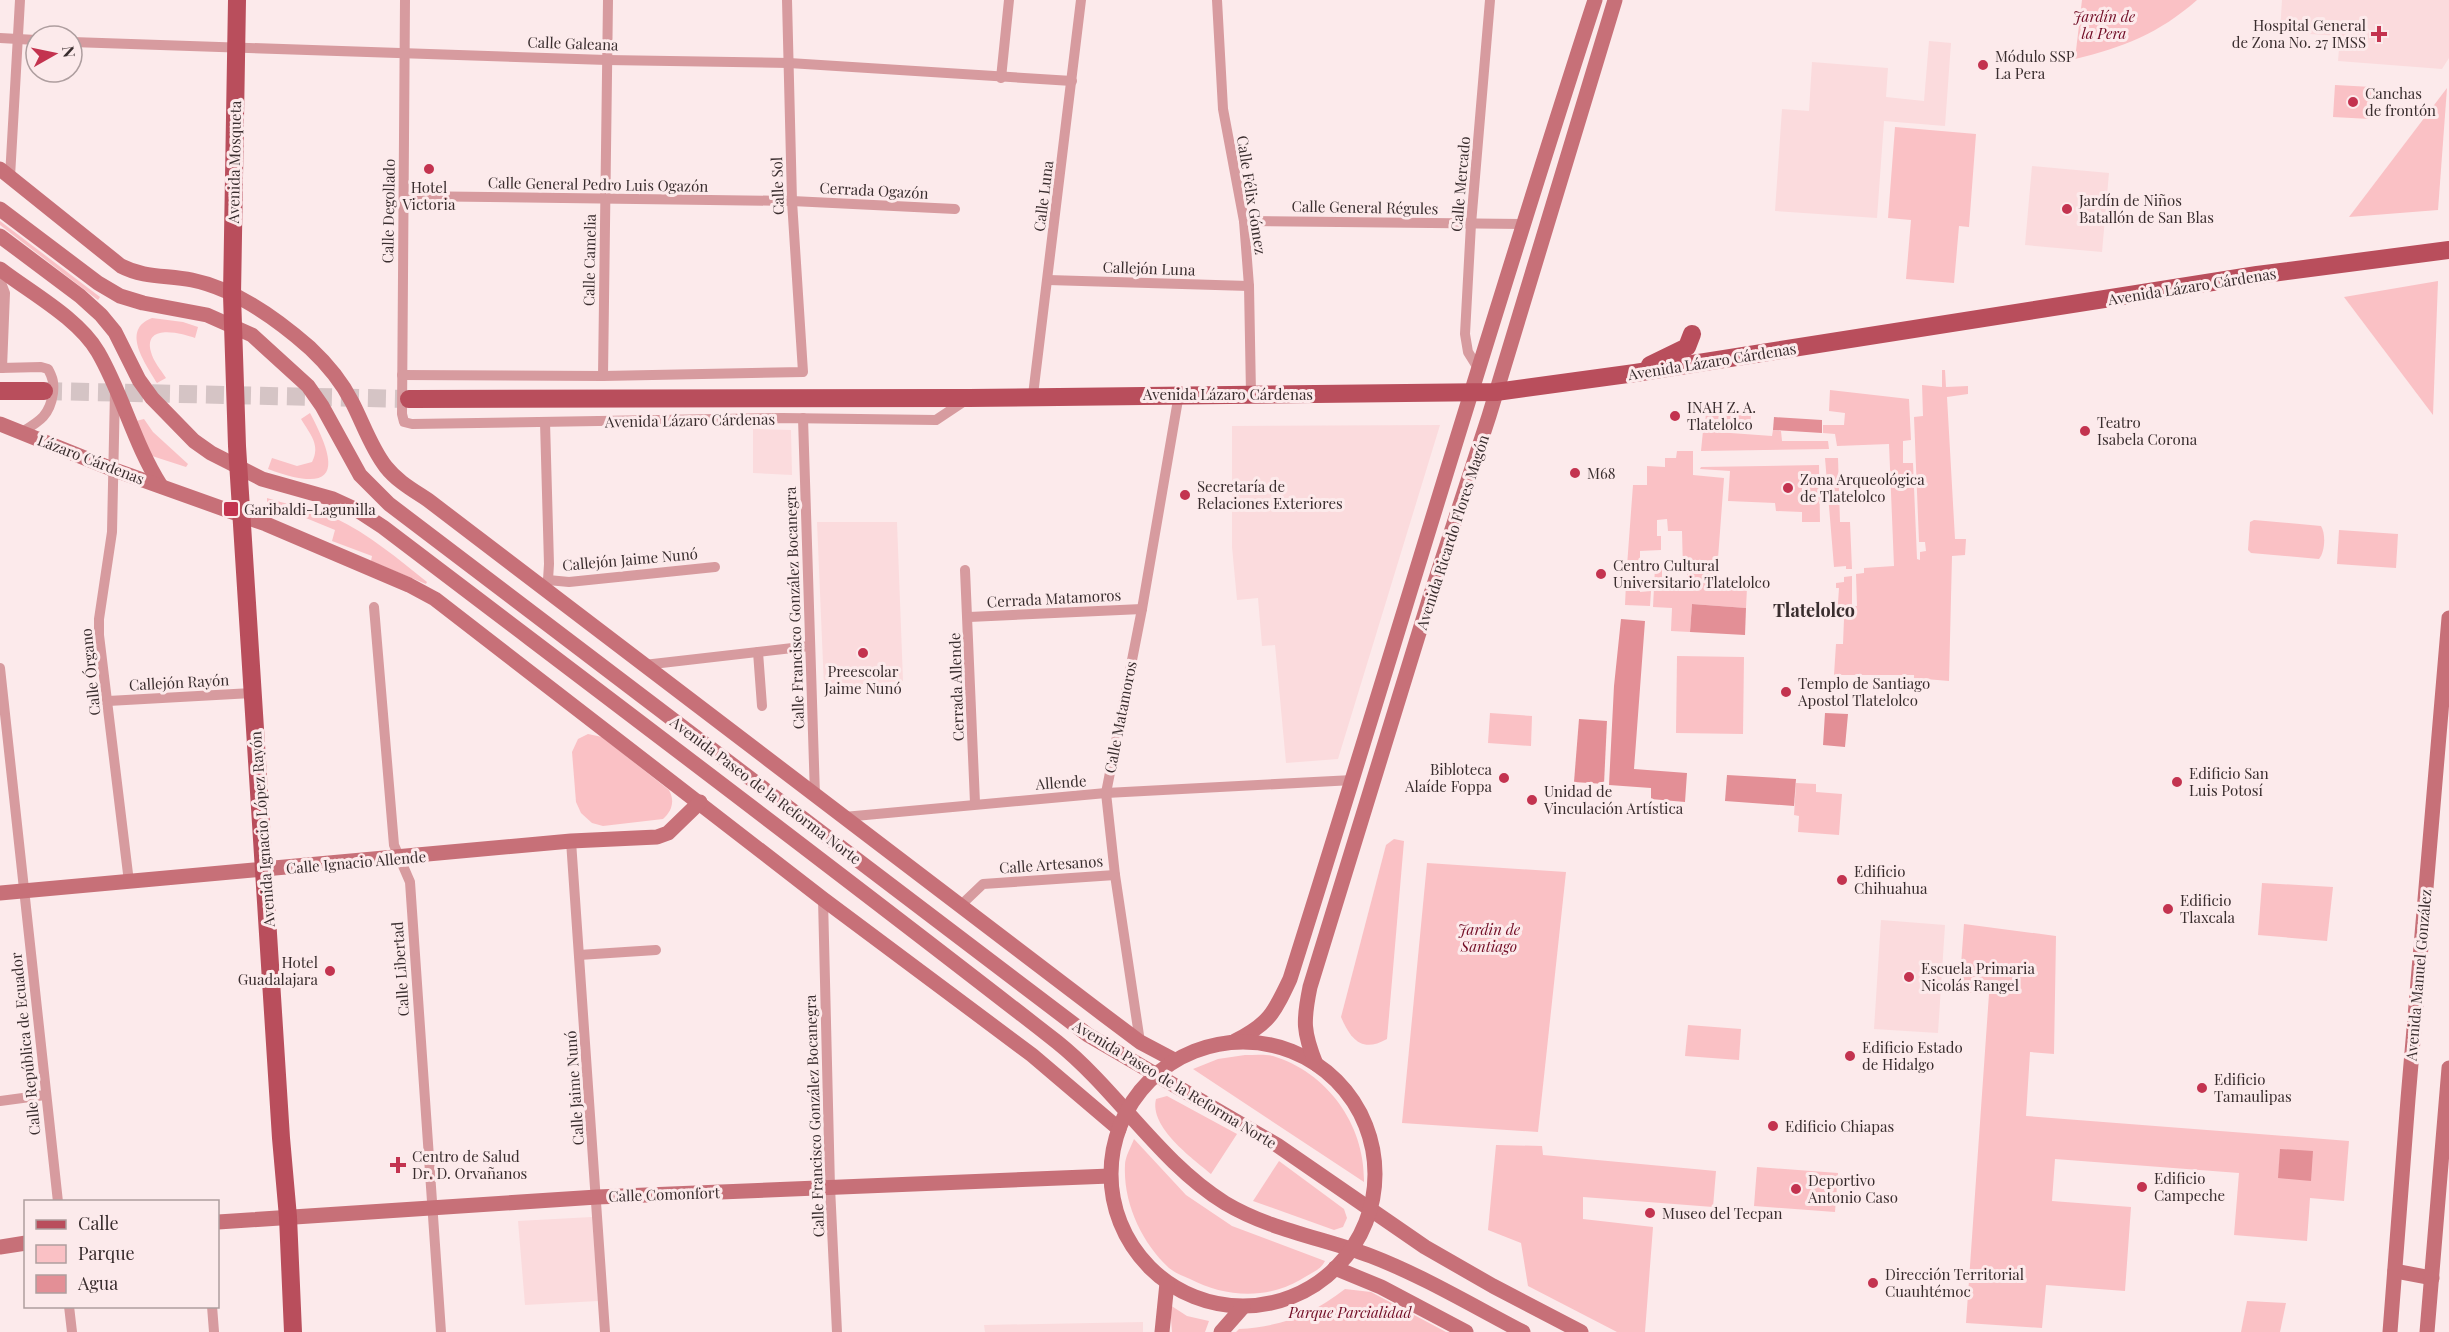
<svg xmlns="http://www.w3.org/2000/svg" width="2449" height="1332" font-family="'Playfair Display',serif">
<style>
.built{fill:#fbdbdd}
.green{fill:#fac1c5}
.water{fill:#e38f96}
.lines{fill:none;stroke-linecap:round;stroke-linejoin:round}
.primary-tunnel{stroke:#d5c4c5;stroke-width:18;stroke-dasharray:18 9;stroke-linecap:butt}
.street{stroke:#d79b9f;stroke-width:10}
.secondary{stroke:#c77078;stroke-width:15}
.primary{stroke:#b94e5c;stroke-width:18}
.poi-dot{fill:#c3334f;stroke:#fceaeb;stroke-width:2}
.labels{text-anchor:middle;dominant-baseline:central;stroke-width:6;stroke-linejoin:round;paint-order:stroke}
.park-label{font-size:15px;font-style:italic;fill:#710c25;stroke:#fceaeb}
.poi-label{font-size:15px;fill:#392d2e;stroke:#fceaeb;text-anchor:start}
.street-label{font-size:15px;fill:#392d2e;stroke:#fceaeb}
.quarter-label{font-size:18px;font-weight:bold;fill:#392d2e;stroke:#fceaeb}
</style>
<rect width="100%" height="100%" fill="#fceaeb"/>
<g class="built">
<path d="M2282 0H2449V58L2442 69 2338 61 2340 36 2280 32Z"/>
<path d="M1929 41 1951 43 1945 126 1884 121 1877 218 1775 211 1782 109 1809 111 1812 62 1888 68 1886 97 1924 101Z"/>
<path d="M2032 166 2109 173 2102 252 2025 245Z"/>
<path d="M1440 425 1338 759 1286 763 1275 645 1262 646 1258 598 1237 600 1232 547V426Z"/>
<path d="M753 429 791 430 792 475 753 473Z"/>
<path d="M817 522H897L903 681 824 687Z"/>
<path d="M1881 920 1945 925 1938 1033 1874 1029Z"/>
<path d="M592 1217 598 1301 525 1305 518 1221Z"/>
<path d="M1143 1322V1332H985L984 1325Z"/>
</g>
<g class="green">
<path d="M2082 0H2197C2158 34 2124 47 2075 59Z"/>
<path d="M2335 85 2372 87 2370 119 2333 117Z"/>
<path d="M2447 88 2438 210 2349 217Z"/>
<path d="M1895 127 1976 134 1969 227 1959 226 1954 283 1906 279 1911 220 1888 218Z"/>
<path d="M0 221 100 297 98 300 0 225Z"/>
<path d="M2438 281 2433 415 2344 297Z"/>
<path d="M152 318 183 322 198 327 195 338C182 333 143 323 151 352 153 361 161 370 166 378L157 383C146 364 120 330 152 318Z"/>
<path d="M1942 370H1945L1946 387 1968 386V394L1947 397 1955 539H1966L1965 555 1952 556 1949 681 1914 678V675H1834L1836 644H1843L1844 619 1837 618 1839 588H1836V583L1844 582V577L1852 576V606H1857L1856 574 1864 573V568L1894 566 1889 444 1837 446 1835 434 1823 433V425H1844L1845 413 1829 411 1830 390 1909 399 1911 440 1903 441V463H1913L1917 559 1920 560V552L1926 551 1925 542H1919L1914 417 1923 416 1922 385 1942 387Z"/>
<path d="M1706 412 1751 415 1750 428 1705 425Z"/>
<path d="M310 413C340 469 338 495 268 469L272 458 297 466 312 462C321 445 310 434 301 419Z"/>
<path d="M144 419 153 432 188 464 186 467 149 455 136 421Z"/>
<path d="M1773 430 1781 431 1782 441H1828L1829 449 1701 451 1703 431 1772 436Z"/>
<path d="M1677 451H1693V475L1724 478 1716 585 1747 588 1746 608 1692 604 1690 632 1671 631 1672 608 1653 607 1655 567H1662V581H1657V586L1688 584 1687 570H1683L1682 531H1668L1667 519 1657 520V536H1661V550L1640 551V562H1632V566H1627L1633 485H1647V466L1665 467V458H1676Z"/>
<path d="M1825 458H1838L1840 522H1850L1852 569H1846V566L1834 567Z"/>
<path d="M1819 465 1820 522H1802V512L1776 511 1775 503 1728 501 1730 471 1700 469 1701 467Z"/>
<path d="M267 498C289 505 314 509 335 518 369 534 398 559 427 582L426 584 371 561 372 556 332 541 335 530 267 502Z"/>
<path d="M2254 520 2321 526C2326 534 2325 552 2319 559L2251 553 2248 550 2250 522Z"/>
<path d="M2339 530 2398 534 2396 568 2337 564Z"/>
<path d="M1626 583H1640V592L1651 591 1650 606 1625 605Z"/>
<path d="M1677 656 1744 657 1743 734 1676 733Z"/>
<path d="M1490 713 1532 716 1531 746 1488 743Z"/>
<path d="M588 734 602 737 669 790C675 801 672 811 663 819L603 826 592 823 581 813 576 802 572 752 578 739Z"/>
<path d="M1796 783 1816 784V792L1842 794 1839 835 1798 832 1799 816 1794 815Z"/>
<path d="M1394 839 1404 841 1387 1039C1362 1053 1351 1040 1341 1017L1386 845Z"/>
<path d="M1427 863 1566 872 1538 1132 1402 1123Z"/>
<path d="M2262 883 2333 887 2327 941 2258 935Z"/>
<path d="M1964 924 2056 936 2054 1054 2030 1052 2026 1116 2349 1141 2344 1201 2310 1198 2307 1241 2234 1235 2239 1173 2055 1159 2052 1201 2131 1207 2125 1291 2046 1285 2042 1328 1966 1323 1989 994 1959 992Z"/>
<path d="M1688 1025 1741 1029 1739 1060 1685 1056Z"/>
<path d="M1245 1055C1254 1055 1265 1054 1273 1056 1328 1073 1365 1125 1364 1182L1193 1069 1218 1059Z"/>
<path d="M1167 1096 1237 1134 1211 1174C1192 1158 1149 1127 1156 1099Z"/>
<path d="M1134 1139 1186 1195 1232 1226 1325 1261C1321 1270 1309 1274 1300 1280 1266 1300 1224 1297 1190 1279 1183 1276 1175 1273 1169 1268 1142 1243 1123 1203 1125 1165 1125 1157 1131 1147 1134 1139Z"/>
<path d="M1496 1145 1542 1146 1543 1155 1716 1171 1713 1207 1583 1197V1219L1653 1227 1645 1332H1617L1528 1286 1521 1243 1488 1230Z"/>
<path d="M1279 1161 1344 1209 1347 1218 1343 1227 1334 1230 1253 1201Z"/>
<path d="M1757 1167 1838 1173 1835 1212 1754 1206Z"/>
<path d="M1345 1289 1371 1292 1446 1332H1236L1239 1329C1282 1326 1310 1316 1345 1289Z"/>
<path d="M2247 1301 2286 1303 2280 1332H2241Z"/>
<path d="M1170 1305 1187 1316 1209 1321 1205 1332H1172Z"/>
</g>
<g class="water">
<path d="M1774 417 1822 420V433L1773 430Z"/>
<path d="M1692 604 1746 608 1745 635 1690 632Z"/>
<path d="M1621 619 1645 621 1634 769 1687 773 1685 802 1651 799V788L1609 785 1614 686Z"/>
<path d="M1825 713 1848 714 1845 747 1823 745Z"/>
<path d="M1579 719 1607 721 1604 784 1574 782Z"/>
<path d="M1727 775 1796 779 1794 806 1725 801Z"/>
<path d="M2280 1149 2313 1151 2311 1181 2278 1178Z"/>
</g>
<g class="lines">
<path class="primary-tunnel" d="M44 391 409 399"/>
<g class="street">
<path d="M405 0 402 414 404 422 412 424 782 418 936 420 966 400"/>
<path d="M1217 0 1223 109 1244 221 1249 286 1251 394"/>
<path d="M0 38 36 40"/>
<path d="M72 42 607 60 789 63 1072 81"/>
<path d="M1001 78 1009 0"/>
<path d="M10 177 20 0"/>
<path d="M404 196 792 201 955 209"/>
<path d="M1244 221 1522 224"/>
<path d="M0 280 5 293 2 368"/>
<path d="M1048 280 1249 286"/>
<path d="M0 368 41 367 48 369C53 378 54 383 53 393 50 415 40 421 22 432"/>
<path d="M1478 368 1468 352 1465 334 1471 224 1490 0"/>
<path d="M402 375 603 376 803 372 792 201 787 0"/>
<path d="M603 376 608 0"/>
<path d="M115 391 112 532 99 619V635L129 882"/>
<path d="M1033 395 1081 0"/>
<path d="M803 418 815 796"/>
<path d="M965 570 975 803"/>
<path d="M548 580 569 582 715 567"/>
<path d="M543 584 548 580 549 564 545 422"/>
<path d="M374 607 394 845 410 882 441 1332"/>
<path d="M969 617 1142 609"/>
<path d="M758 652 762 706"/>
<path d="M644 665 810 646"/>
<path d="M0 668 58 1202"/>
<path d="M108 701 252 693"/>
<path d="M844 817 1106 793 1353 780"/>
<path d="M571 841 605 1332"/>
<path d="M823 899 830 1187 837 1332"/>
<path d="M961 905 983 884 1115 875"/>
<path d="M579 955 656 950"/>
<path d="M1140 1042 1115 875 1106 793 1142 609 1179 394"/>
<path d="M0 1101 45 1095"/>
<path d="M69 1306 72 1332"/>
<path d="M212 1306 214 1332"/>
</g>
<g class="secondary">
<path d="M0 169 121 266C144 278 167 275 192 280 236 289 277 319 310 348 326 363 342 382 352 402 363 423 371 448 386 467 397 481 413 490 428 500L1104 1015 1140 1042 1174 1060"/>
<path d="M0 209 98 283 120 296 143 303 207 315 252 335 308 386 322 406 360 475 389 504 1088 1035 1277 1145 1425 1247 1493 1286 1581 1332"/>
<path d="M0 236 80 296 101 315 115 332 139 380 152 398 194 441 211 453 262 479 333 499 357 510 383 527C608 698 834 868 1057 1042 1117 1090 1159 1162 1225 1203 1270 1230 1323 1238 1371 1256 1423 1276 1473 1306 1523 1332"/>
<path d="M0 269C31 293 78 318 98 352 123 395 134 444 161 486"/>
<path d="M0 424 112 469 266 524 409 585 435 599 823 899 1032 1055 1119 1129"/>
<path d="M0 893 571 841 657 837 668 833 700 802"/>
<path d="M1235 1041C1269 1024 1274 1013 1290 979 1393 653 1489 325 1595 0"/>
<circle cx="1243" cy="1174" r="132"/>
<path d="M1316 1064C1303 1032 1303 1021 1310 987L1430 597 1489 416 1615 0"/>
<path d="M218 1222 597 1197 1110 1176"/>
<path d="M0 1247 26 1243"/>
<path d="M1335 1268 1381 1287 1466 1332"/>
<path d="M2395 1271 2432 1278"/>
<path d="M1162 1332 1167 1283"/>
<path d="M1221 1332 1243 1307"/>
<path d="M2390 1332 2408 1099 2449 618"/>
<path d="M2427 1332 2449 1068"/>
</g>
<g class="primary">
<path d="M237 0 232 295 237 446 281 1138 288 1217 293 1332"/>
<path d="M1650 365 1687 347 1692 334"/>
<path d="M0 391H44"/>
<path d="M409 399 969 398 1496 392 1635 373 2257 275 2449 250"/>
</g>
</g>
<g class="poi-dot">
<path d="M2376 25h6v6h6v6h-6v6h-6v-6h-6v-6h6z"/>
<circle cx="1983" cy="65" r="6"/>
<circle cx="2353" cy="102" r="6"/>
<circle cx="429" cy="169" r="6"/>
<circle cx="2067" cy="209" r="6"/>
<circle cx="1675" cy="416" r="6"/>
<circle cx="2085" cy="431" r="6"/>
<circle cx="1575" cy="473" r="6"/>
<circle cx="1788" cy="488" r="6"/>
<circle cx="1185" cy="495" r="6"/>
<rect x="223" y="501" width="16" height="16" rx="3"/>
<circle cx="1601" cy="574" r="6"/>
<circle cx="863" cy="653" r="6"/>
<circle cx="1786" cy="692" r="6"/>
<circle cx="1504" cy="778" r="6"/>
<circle cx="2177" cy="782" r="6"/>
<circle cx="1532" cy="800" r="6"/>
<circle cx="1842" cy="880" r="6"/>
<circle cx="2168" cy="909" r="6"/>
<circle cx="330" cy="971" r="6"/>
<circle cx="1909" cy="977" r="6"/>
<circle cx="1850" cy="1056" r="6"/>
<circle cx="2202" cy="1088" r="6"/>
<circle cx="1773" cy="1126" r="6"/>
<path d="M395 1156h6v6h6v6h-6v6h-6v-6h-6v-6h6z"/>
<circle cx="2142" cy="1187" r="6"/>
<circle cx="1796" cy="1189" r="6"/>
<circle cx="1650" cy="1213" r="6"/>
<circle cx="1873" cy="1283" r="6"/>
</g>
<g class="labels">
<g class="park-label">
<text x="2104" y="16">Jardín de<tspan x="2104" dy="17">la Pera</tspan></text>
<text x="1489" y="929">Jardin de<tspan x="1489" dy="17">Santiago</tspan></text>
<text x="1350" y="1312">Parque Parcialidad</text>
</g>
<g class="poi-label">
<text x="2366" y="25" text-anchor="end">Hospital General<tspan x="2366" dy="17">de Zona No. 27 IMSS</tspan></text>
<text x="1995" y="56">Módulo SSP<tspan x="1995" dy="17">La Pera</tspan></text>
<text x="2365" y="93">Canchas<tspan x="2365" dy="17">de frontón</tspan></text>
<text x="429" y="187" text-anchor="middle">Hotel<tspan x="429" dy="17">Victoria</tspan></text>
<text x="2079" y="200">Jardín de Niños<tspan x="2079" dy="17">Batallón de San Blas</tspan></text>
<text x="1687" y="407">INAH Z. A.<tspan x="1687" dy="17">Tlatelolco</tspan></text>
<text x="2097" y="422">Teatro<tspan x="2097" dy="17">Isabela Corona</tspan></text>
<text x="1587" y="473">M68</text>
<text x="1800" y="479">Zona Arqueológica<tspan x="1800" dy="17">de Tlatelolco</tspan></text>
<text x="1197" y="486">Secretaría de<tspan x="1197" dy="17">Relaciones Exteriores</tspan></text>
<text x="244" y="509">Garibaldi-Lagunilla</text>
<text x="1613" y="565">Centro Cultural<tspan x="1613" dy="17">Universitario Tlatelolco</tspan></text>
<text x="863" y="671" text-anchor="middle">Preescolar<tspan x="863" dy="17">Jaime Nunó</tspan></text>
<text x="1798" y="683">Templo de Santiago<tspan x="1798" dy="17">Apostol Tlatelolco</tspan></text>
<text x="1492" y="769" text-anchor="end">Bibloteca<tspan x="1492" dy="17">Alaíde Foppa</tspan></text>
<text x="2189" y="773">Edificio San<tspan x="2189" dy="17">Luis Potosí</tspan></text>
<text x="1544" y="791">Unidad de<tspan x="1544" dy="17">Vinculación Artística</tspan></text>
<text x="1854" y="871">Edificio<tspan x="1854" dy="17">Chihuahua</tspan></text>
<text x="2180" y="900">Edificio<tspan x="2180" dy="17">Tlaxcala</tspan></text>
<text x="318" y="962" text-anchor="end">Hotel<tspan x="318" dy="17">Guadalajara</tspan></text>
<text x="1921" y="968">Escuela Primaria<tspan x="1921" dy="17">Nicolás Rangel</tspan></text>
<text x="1862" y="1047">Edificio Estado<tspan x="1862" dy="17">de Hidalgo</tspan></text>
<text x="2214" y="1079">Edificio<tspan x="2214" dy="17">Tamaulipas</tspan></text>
<text x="1785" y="1126">Edificio Chiapas</text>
<text x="412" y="1156">Centro de Salud<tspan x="412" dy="17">Dr. D. Orvañanos</tspan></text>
<text x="2154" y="1178">Edificio<tspan x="2154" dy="17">Campeche</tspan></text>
<text x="1808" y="1180">Deportivo<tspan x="1808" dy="17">Antonio Caso</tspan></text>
<text x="1662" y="1213">Museo del Tecpan</text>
<text x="1885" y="1274">Dirección Territorial<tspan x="1885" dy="17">Cuauhtémoc</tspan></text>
</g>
<g class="street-label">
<text transform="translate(573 43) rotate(2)">Calle Galeana</text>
<text transform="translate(234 162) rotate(-89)">Avenida Mosqueta</text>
<text transform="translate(598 184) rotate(1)">Calle General Pedro Luis Ogazón</text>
<text transform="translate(1460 184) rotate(-85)">Calle Mercado</text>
<text transform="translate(777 186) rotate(-92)">Calle Sol</text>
<text transform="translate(874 190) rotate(3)">Cerrada Ogazón</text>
<text transform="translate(1252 195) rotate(81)">Calle Félix Gómez</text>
<text transform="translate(1043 196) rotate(-83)">Calle Luna</text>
<text transform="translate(1365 207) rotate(1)">Calle General Régules</text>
<text transform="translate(388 211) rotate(-89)">Calle Degollado</text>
<text transform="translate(589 260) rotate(-89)">Calle Camelia</text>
<text transform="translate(1149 268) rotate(2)">Callejón Luna</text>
<text transform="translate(2192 286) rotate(-9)">Avenida Lázaro Cárdenas</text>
<text transform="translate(1712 361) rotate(-9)">Avenida Lázaro Cárdenas</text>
<text x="1228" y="394">Avenida Lázaro Cárdenas</text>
<text transform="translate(690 420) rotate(-1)">Avenida Lázaro Cárdenas</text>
<text transform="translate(91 459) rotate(21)">Lázaro Cárdenas</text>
<text transform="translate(1452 532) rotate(-72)">Avenida Ricardo Flores Magón</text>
<text transform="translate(630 559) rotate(-5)">Callejón Jaime Nunó</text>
<text transform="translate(1054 598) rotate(-3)">Cerrada Matamoros</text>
<text transform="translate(794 608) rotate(-92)">Calle Francisco González Bocanegra</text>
<text transform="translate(90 672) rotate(-96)">Calle Órgano</text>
<text transform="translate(179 682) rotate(-3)">Callejón Rayón</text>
<text transform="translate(956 687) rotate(-92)">Cerrada Allende</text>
<text transform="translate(1120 717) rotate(-79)">Calle Matamoros</text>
<text transform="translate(1061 782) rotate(-4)">Allende</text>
<text transform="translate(766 790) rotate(37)">Avenida Paseo de la Reforma Norte</text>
<text transform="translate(262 829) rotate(-94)">Avenida Ignacio López Rayón</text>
<text transform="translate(356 862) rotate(-5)">Calle Ignacio Allende</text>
<text transform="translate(1051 864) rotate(-4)">Calle Artesanos</text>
<text transform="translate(400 969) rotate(-94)">Calle Libertad</text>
<text transform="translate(2418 975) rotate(-85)">Avenida Manuel González</text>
<text transform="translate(25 1044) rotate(-96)">Calle República de Ecuador</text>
<text transform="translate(1175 1084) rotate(31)">Avenida Paseo de la Reforma Norte</text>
<text transform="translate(574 1088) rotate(-94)">Calle Jaime Nunó</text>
<text transform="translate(814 1116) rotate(-92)">Calle Francisco González Bocanegra</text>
<text transform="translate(664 1194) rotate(-2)">Calle Comonfort</text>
</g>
<g class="quarter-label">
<text x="1814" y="610">Tlatelolco</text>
</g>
</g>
<rect x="24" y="1200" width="195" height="108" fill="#fceaeb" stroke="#ae9e9f" stroke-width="1.5"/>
<rect x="36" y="1220" width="30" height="9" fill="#b94e5c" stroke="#ae9e9f" stroke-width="1.5"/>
<text x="78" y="1230" font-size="18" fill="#392d2e">Calle</text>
<rect x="36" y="1245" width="30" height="18" fill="#fac1c5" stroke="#ae9e9f" stroke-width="1.5"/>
<text x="78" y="1260" font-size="18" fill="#392d2e">Parque</text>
<rect x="36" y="1275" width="30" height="18" fill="#e38f96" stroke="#ae9e9f" stroke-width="1.5"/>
<text x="78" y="1290" font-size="18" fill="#392d2e">Agua</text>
<g transform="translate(54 54) rotate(81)"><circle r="28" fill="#fceaeb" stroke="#ae9e9f" stroke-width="1.5"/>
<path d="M0-4.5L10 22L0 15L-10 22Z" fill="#c3334f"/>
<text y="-9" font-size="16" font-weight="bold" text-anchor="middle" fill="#392d2e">N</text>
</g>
</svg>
